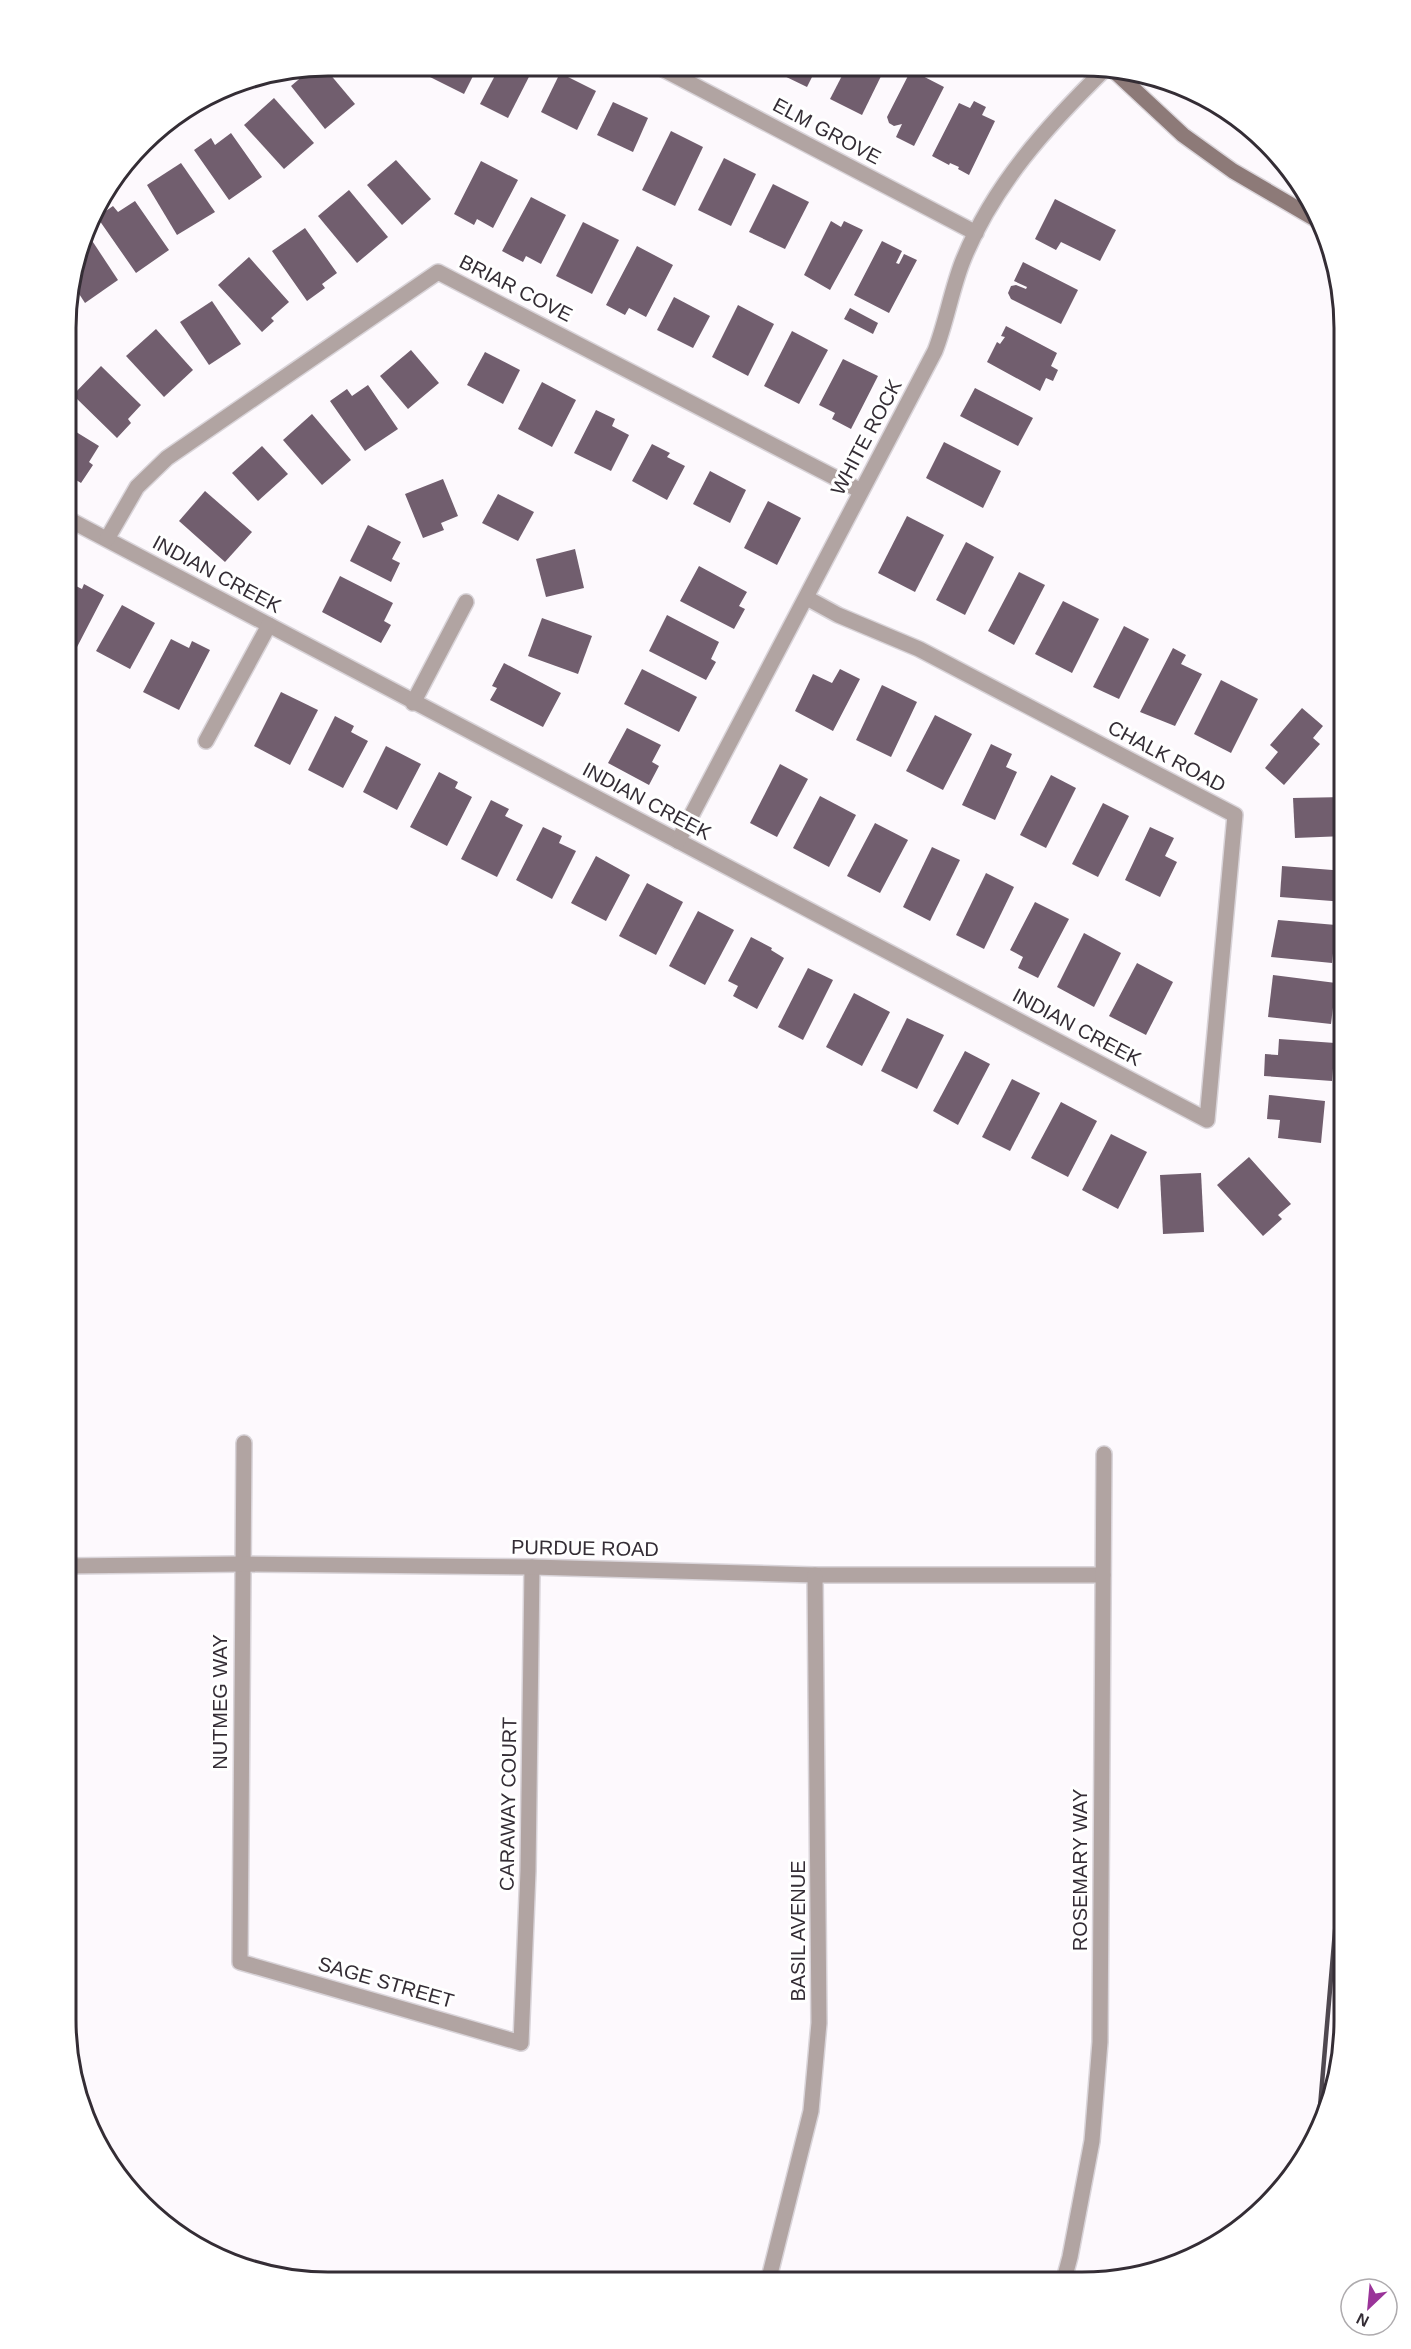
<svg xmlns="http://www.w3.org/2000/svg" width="1411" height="2349" font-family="Helvetica,sans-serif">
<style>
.building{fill:#715e6e}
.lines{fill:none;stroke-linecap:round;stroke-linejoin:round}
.street-casing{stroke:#d9d4d9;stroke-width:18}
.secondary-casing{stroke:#d9d4d9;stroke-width:18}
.street{stroke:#b1a4a2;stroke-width:15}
.secondary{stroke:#8d7a78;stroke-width:15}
.rail{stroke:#4f4850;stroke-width:4.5}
.labels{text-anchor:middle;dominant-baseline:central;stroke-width:6;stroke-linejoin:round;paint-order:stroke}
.street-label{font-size:20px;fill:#342d35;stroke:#fff}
.rim{fill:none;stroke:#342d35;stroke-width:3}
</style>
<rect width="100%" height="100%" fill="#fdf9fd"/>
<g class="building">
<path d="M435 66H478L464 94 430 77Z"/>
<path d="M500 66 534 67 508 118 480 104Z"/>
<path d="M324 67 355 104 325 129 291 86 311 69Z"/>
<path d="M775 67H817L807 87 774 71Z"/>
<path d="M846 68H885L862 115 830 99Z"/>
<path d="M911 70 944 87 914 146 896 137 902 124 894 126 889 123 887 117Z"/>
<path d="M560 73 596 91 577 130 541 112Z"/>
<path d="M274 98 314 143 284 169 244 125Z"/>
<path d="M974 101 986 107 982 115 995 121 969 175 958 169 959 167 950 163 949 165 932 156 959 103 970 108Z"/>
<path d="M613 102 648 118 633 152 597 135Z"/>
<path d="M671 131 703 147 675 206 642 190Z"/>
<path d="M231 133 262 177 229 200 194 150 211 138 215 145Z"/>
<path d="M724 158 756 174 731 226 698 210Z"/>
<path d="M396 160 431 199 402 225 367 185Z"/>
<path d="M481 161 518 180 493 228 477 219 474 225 454 214Z"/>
<path d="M181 163 215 212 177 235 147 185Z"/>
<path d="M773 184 809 202 785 249 749 232Z"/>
<path d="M349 190 388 237 357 263 318 216Z"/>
<path d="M531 197 566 215 541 264 526 256 523 262 502 251Z"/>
<path d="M1055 199 1116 230 1100 261 1061 242 1056 250 1035 239Z"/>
<path d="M135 201 169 250 136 273 97 217 113 206 118 212Z"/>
<path d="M831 221 841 227 844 221 863 230 830 290 804 275Z"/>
<path d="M583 222 619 240 592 294 556 276Z"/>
<path d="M305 228 337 273 322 284 325 288 307 301 272 251Z"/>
<path d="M87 233 118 280 85 303 72 283Z"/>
<path d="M882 241 902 251 896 263 899 264 904 254 917 260 889 313 854 295Z"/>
<path d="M637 246 673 265 646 317 629 308 625 315 606 305Z"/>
<path d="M249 257 289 302 271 318 274 321 262 332 218 285Z"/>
<path d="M1023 262 1078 290 1061 324 1011 299 1008 293 1011 286 1016 285 1026 289 1027 287 1014 281Z"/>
<path d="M674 297 710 316 693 348 657 330Z"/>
<path d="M212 301 241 344 209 365 180 322Z"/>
<path d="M738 305 774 324 748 376 712 357Z"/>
<path d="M850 308 878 323 873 334 844 319Z"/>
<path d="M1006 326 1057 353 1051 366 1058 370 1053 381 1046 378 1040 391 987 362 997 342 1000 344 1005 337 1001 336Z"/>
<path d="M156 329 193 370 164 397 126 356Z"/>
<path d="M792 331 828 350 799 404 764 386Z"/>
<path d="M411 350 439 383 408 409 380 376Z"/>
<path d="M485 352 520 370 503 404 467 385Z"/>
<path d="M843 359 878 376 851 429 832 419 835 413 819 405Z"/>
<path d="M101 366 141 405 128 419 131 423 117 438 73 395Z"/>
<path d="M542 382 576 400 552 447 518 429Z"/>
<path d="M368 385 398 429 365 451 330 401 347 389 352 396Z"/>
<path d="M975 388 1033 418 1018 446 960 416Z"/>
<path d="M596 410 615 419 612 426 629 435 611 471 574 453Z"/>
<path d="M312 414 351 460 322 485 283 440Z"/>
<path d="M68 427 99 446 89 462 93 465 81 483 68 475Z"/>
<path d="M944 442 1001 471 983 508 926 478Z"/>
<path d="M652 444 670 453 667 457 685 466 667 500 632 481Z"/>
<path d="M262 446 288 474 258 501 232 473Z"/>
<path d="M710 471 746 490 730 523 693 504Z"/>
<path d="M443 479 458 516 441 523 444 530 423 538 405 494Z"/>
<path d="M205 491 252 532 225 562 179 521Z"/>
<path d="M498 494 534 512 518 541 482 523Z"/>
<path d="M768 501 801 518 777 565 744 548Z"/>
<path d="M907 516 944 535 915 592 878 573Z"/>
<path d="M368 525 401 542 392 559 400 563 391 582 350 561Z"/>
<path d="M966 542 994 557 965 615 936 600Z"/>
<path d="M575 549 584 588 546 597 536 559Z"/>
<path d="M699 566 747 592 739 606 745 609 734 629 680 601Z"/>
<path d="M1019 572 1045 585 1014 645 988 631Z"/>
<path d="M340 576 393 603 384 621 391 625 381 643 322 612Z"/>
<path d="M68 582 82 589 84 584 104 595 76 649 68 645Z"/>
<path d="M1063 601 1099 619 1072 673 1035 654Z"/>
<path d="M122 605 155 623 130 669 96 651Z"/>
<path d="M667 615 719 642 711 659 716 662 706 680 649 651Z"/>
<path d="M542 618 592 636 578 674 528 656Z"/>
<path d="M1124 626 1149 639 1119 699 1093 687Z"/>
<path d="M171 639 189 648 192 641 210 650 179 710 143 692Z"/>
<path d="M1173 648 1186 655 1181 664 1202 674 1175 726 1140 712Z"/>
<path d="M504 663 561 693 543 727 490 700 497 688 492 686Z"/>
<path d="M642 669 697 697 679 732 624 704Z"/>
<path d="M840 669 860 679 833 731 795 711 813 674 832 683Z"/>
<path d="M1221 680 1258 699 1231 753 1194 734Z"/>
<path d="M882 685 917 702 891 757 856 740Z"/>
<path d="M281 692 318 710 290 765 254 746Z"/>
<path d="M1302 708 1323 726 1313 738 1320 744 1284 785 1265 768 1278 752 1270 745Z"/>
<path d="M935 715 972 734 943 790 906 771Z"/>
<path d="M335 716 354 726 351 732 368 741 343 788 308 770Z"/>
<path d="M627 728 661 745 652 762 659 766 649 785 608 763Z"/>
<path d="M991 744 1012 754 1006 767 1017 772 995 820 962 805Z"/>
<path d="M386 746 421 764 397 810 363 792Z"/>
<path d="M780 764 808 779 777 837 750 823Z"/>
<path d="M439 772 458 782 455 788 472 797 447 846 410 827Z"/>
<path d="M1051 775 1076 788 1046 848 1020 835Z"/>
<path d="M820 796 856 815 829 867 793 848Z"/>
<path d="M1345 797V836L1295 838 1293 798Z"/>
<path d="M491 800 509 809 505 816 523 825 497 877 461 859Z"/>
<path d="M1103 803 1129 816 1098 877 1072 864Z"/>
<path d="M875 823 908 840 880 893 847 876Z"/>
<path d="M543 827 562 836 559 843 576 851 552 899 516 880Z"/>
<path d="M1150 827 1174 838 1165 856 1177 862 1160 897 1125 880Z"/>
<path d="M932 847 960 860 930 921 903 907Z"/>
<path d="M596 856 630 875 606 921 571 903Z"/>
<path d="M1282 866 1345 871V902L1280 897Z"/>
<path d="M986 873 1014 887 984 949 956 935Z"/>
<path d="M647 883 683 902 656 955 619 936Z"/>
<path d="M1035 902 1069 919 1038 978 1018 968 1023 957 1010 950Z"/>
<path d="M698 911 734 930 705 985 669 966Z"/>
<path d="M1278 920 1336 925 1332 963 1271 957Z"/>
<path d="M1084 933 1121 953 1094 1007 1057 987Z"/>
<path d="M751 937 772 948 771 950 784 958 757 1009 733 996 738 986 728 981Z"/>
<path d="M1137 963 1173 982 1146 1035 1109 1016Z"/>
<path d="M808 968 833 980 803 1040 778 1027Z"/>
<path d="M1273 975 1336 983 1331 1024 1268 1017Z"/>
<path d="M854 993 890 1012 862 1066 826 1047Z"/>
<path d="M907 1018 944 1035 917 1089 881 1071Z"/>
<path d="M1279 1039 1335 1043 1332 1081 1264 1076 1265 1054 1278 1055Z"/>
<path d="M965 1051 990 1064 958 1125 933 1111Z"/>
<path d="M1012 1079 1040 1093 1010 1151 982 1137Z"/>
<path d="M1269 1095 1325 1101 1321 1143 1278 1138 1280 1120 1267 1119Z"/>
<path d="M1061 1102 1097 1121 1068 1177 1031 1158Z"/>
<path d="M1111 1134 1147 1152 1118 1209 1082 1190Z"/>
<path d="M1249 1157 1291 1204 1278 1215 1282 1219 1263 1236 1217 1185Z"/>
<path d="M1201 1173 1204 1232 1163 1234 1160 1175Z"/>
</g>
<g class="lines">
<g class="street-casing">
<g id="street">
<path d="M659 67 976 233"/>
<path d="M68 519 1207 1120 1235 815 919 649 838 615 807 598"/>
<path d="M107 539 137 487 167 458 438 272 861 491"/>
<path d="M413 703 466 602"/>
<path d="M206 741 269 625"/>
<path d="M678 841 935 351C946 323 951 292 962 263 992 186 1048 125 1106 68"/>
<path d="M244 1443 240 1962 521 2043 528 1871 532 1567"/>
<path d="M67 1566 242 1564 532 1567 815 1575H1103"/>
<path d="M222 2259 297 2281"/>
<path d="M768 2282 811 2111 819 2023 815 1575"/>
<path d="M1063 2283 1070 2257 1092 2141 1100 2042 1104 1454"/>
</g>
</g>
<g class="secondary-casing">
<path id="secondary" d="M1111 68 1183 135 1233 171 1322 223"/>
</g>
<use href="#street" class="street"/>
<use href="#secondary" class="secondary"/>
<path class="rail" d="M1318 2130 1344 1826"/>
</g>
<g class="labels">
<g class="street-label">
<text transform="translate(827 131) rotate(28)">ELM GROVE</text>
<text transform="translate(516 288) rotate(27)">BRIAR COVE</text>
<text transform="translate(866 437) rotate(-62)">WHITE ROCK</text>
<text transform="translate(217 574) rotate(28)">INDIAN CREEK</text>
<text transform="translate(1167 756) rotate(28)">CHALK ROAD</text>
<text transform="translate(647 801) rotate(28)">INDIAN CREEK</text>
<text transform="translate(1077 1027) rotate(28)">INDIAN CREEK</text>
<text transform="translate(585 1548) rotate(1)">PURDUE ROAD</text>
<text transform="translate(220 1702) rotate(-90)">NUTMEG WAY</text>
<text transform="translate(508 1804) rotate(-89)">CARAWAY COURT</text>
<text transform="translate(1080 1870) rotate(-90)">ROSEMARY WAY</text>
<text transform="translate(798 1931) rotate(-90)">BASIL AVENUE</text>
<text transform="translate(386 1982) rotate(16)">SAGE STREET</text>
</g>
</g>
<path d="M0 0H1411V2349H0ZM328 76H1082A252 252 0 0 1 1334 328V2020A252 252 0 0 1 1082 2272H328A252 252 0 0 1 76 2020V328A252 252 0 0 1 328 76Z" fill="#fff" fill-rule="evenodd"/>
<path class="rim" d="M328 76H1082A252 252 0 0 1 1334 328V2020A252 252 0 0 1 1082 2272H328A252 252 0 0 1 76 2020V328A252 252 0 0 1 328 76Z"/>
<g transform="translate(1369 2307) rotate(206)"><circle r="28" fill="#ffffff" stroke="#aeabae" stroke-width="1.5"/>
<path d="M0-4.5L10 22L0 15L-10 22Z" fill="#9a3499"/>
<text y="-9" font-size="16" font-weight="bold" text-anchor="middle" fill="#342d35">N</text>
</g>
</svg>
